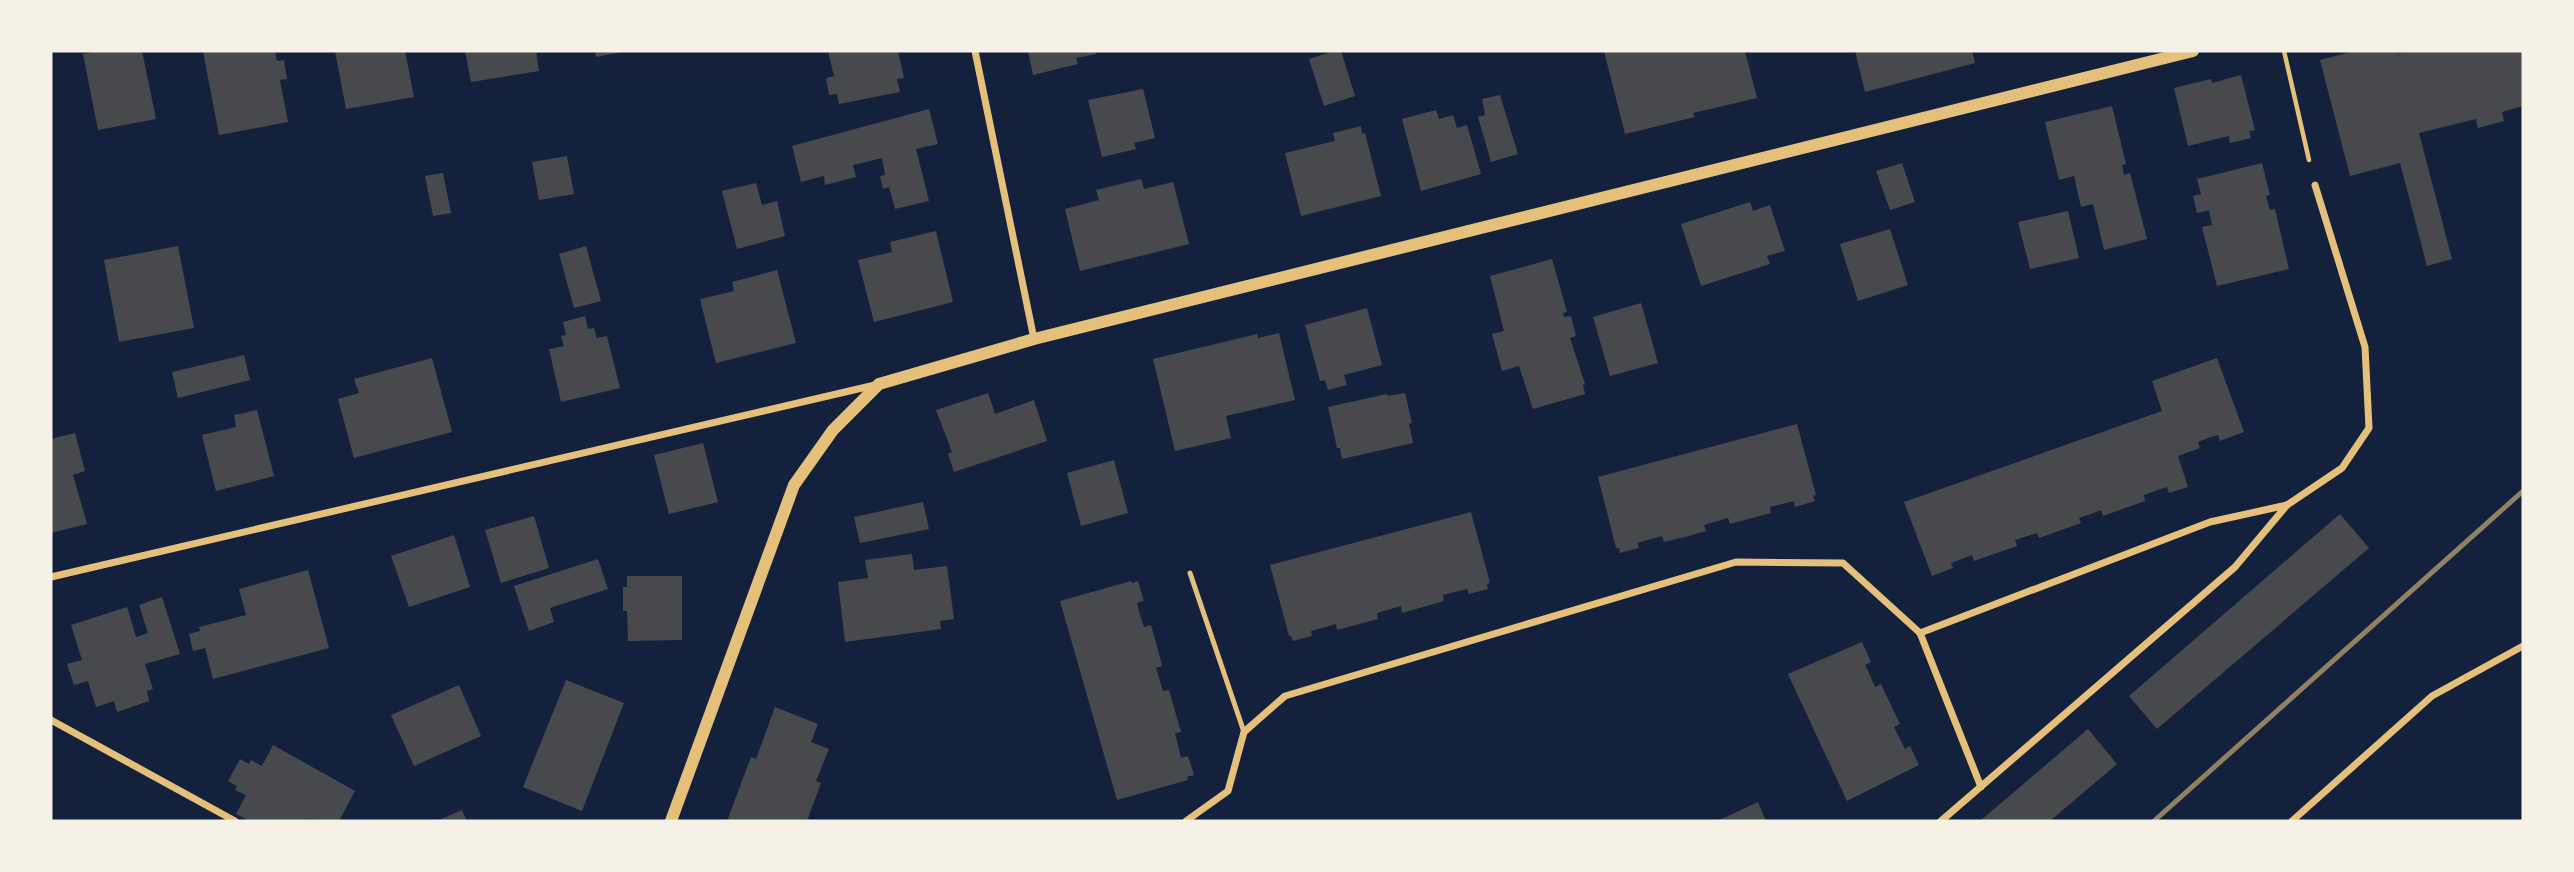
<svg xmlns="http://www.w3.org/2000/svg" width="2574" height="872" font-family="Signika,sans-serif">
<style>
.building{fill:#48494c}
.lines{fill:none;stroke-linecap:round;stroke-linejoin:round}
.path{stroke:#e5c07b;stroke-width:4.5}
.service{stroke:#e5c07b;stroke-width:5}
.minor{stroke:#e5c07b;stroke-width:7}
.tertiary{stroke:#e5c07b;stroke-width:12}
.rail{stroke:#918062;stroke-width:5}
</style>
<rect width="100%" height="100%" fill="#14213d"/>
<g class="building">
<path d="M99 51H142L156 119 98 130 83 54Z"/>
<path d="M203 51H275L277 61 284 60 287 79 280 80 288 122 219 135Z"/>
<path d="M335 51H405L414 97 346 109Z"/>
<path d="M465 51H536L539 71 471 82Z"/>
<path d="M595 51H622V52L596 57Z"/>
<path d="M828 51H898L904 78 897 79 900 92 839 104 837 94 829 95 826 78 834 76Z"/>
<path d="M1028 51H1096V54L1076 58 1078 64 1033 75Z"/>
<path d="M1334 51H1341L1355 96 1324 106 1309 59Z"/>
<path d="M1604 51H1745L1757 98 1693 113 1695 117 1625 134Z"/>
<path d="M1855 51H1972L1975 63 1865 92Z"/>
<path d="M2354 51H2397L2399 60 2398 53 2407 51H2523V106L2502 112 2504 121 2478 128 2476 119 2419 133 2452 259 2427 266 2400 163 2350 176 2320 60Z"/>
<path d="M2241 75 2255 130 2249 131 2251 138 2230 143 2229 136 2188 146 2174 88 2211 79 2212 83Z"/>
<path d="M1143 89 1155 138 1134 143 1136 149 1102 157 1088 100Z"/>
<path d="M1500 95 1518 154 1491 162 1478 117 1485 115 1482 99Z"/>
<path d="M2112 106 2126 164 2122 165 2124 175 2130 173 2147 239 2104 250 2093 204 2081 207 2074 176 2059 180 2045 122Z"/>
<path d="M929 109 938 144 916 149 929 201 895 209 889 187 883 189 880 176 885 175 882 158 853 165 856 177 825 185 824 176 801 182 792 146Z"/>
<path d="M1436 110 1439 119 1453 115 1457 128 1467 125 1481 174 1421 191 1402 119Z"/>
<path d="M1361 126 1362 134 1365 133 1381 196 1301 216 1285 153 1335 141 1333 133Z"/>
<path d="M567 156 574 194 539 200 532 162Z"/>
<path d="M1902 163 1915 202 1890 210 1876 171Z"/>
<path d="M2262 163 2270 195 2266 196 2270 210 2275 209 2289 269 2217 286 2202 227 2212 225 2209 210 2197 213 2193 196 2201 194 2197 179Z"/>
<path d="M443 173 451 213 433 216 425 176Z"/>
<path d="M1141 179 1144 189 1173 182 1189 244 1080 271 1065 209 1099 200 1096 190Z"/>
<path d="M756 183 762 205 777 201 785 236 737 249 722 191Z"/>
<path d="M1750 202 1753 211 1770 205 1785 251 1767 256 1770 264 1701 286 1681 224Z"/>
<path d="M2068 211 2079 258 2030 269 2018 222Z"/>
<path d="M1890 229 1908 285 1858 301 1840 244Z"/>
<path d="M936 231 953 302 874 322 858 260 892 252 890 242Z"/>
<path d="M178 246 194 328 119 342 104 260Z"/>
<path d="M586 246 601 301 574 308 559 254Z"/>
<path d="M1552 259 1567 312 1563 313 1564 317 1571 316 1576 336 1570 338 1585 384 1583 385 1585 394 1533 409 1519 366 1502 371 1492 334 1504 331 1490 276Z"/>
<path d="M777 270 796 343 716 363 700 299 734 291 732 282Z"/>
<path d="M1641 303 1658 363 1610 376 1593 317Z"/>
<path d="M1367 308 1382 365 1344 375 1347 385 1328 390 1325 380 1320 381 1305 325Z"/>
<path d="M585 316 588 329 594 328 597 338 607 336 620 388 561 402 549 349 564 346 561 336 566 335 563 322Z"/>
<path d="M1279 333 1295 400 1226 416 1231 438 1175 451 1153 359 1257 334 1258 338Z"/>
<path d="M244 355 250 380 178 398 172 372Z"/>
<path d="M432 358 452 432 354 458 338 399 359 393 354 379Z"/>
<path d="M2217 358 2244 432 2220 441 2218 435 2208 438 2198 442 2200 448 2178 456 2188 487 2169 493 2167 487 2155 491 2144 495 2145 501 2103 516 2101 510 2091 514 2079 518 2081 523 2039 538 2037 533 2015 540 2017 546 1974 561 1972 555 1951 563 1953 568 1932 576 1904 502 2162 411 2152 381Z"/>
<path d="M988 393 995 414 1034 400 1047 441 954 472 948 454 952 452 936 410Z"/>
<path d="M1405 393 1412 423 1409 424 1413 443 1342 459 1340 448H1337L1328 407 1387 394 1388 396Z"/>
<path d="M257 410 274 476 216 491 202 435 236 427 234 415Z"/>
<path d="M1797 424 1816 495 1813 496 1815 501 1795 507 1794 501 1770 507 1771 513 1730 524 1728 518 1704 525 1706 531 1685 537 1664 542 1662 536 1637 543 1639 548 1620 553 1619 548H1616L1598 477Z"/>
<path d="M75 433 85 471 73 475 87 524 51 533V439Z"/>
<path d="M703 443 718 502 669 514 654 455Z"/>
<path d="M1114 460 1128 513 1081 526 1067 473Z"/>
<path d="M923 502 929 529 860 543 854 517Z"/>
<path d="M1471 512 1490 583 1487 584 1488 589 1469 594 1467 589 1443 595 1444 601 1402 613 1401 606 1377 613 1378 619 1337 630 1336 624 1311 631 1312 636 1293 641 1291 636H1289L1270 565Z"/>
<path d="M2340 514 2369 548 2157 729 2129 696Z"/>
<path d="M534 516 549 568 501 583 485 530Z"/>
<path d="M454 535 470 587 409 607 391 556Z"/>
<path d="M912 554 914 570 947 566 954 619 940 621 941 629 845 642 838 582 868 578 865 560Z"/>
<path d="M598 559 608 589 550 608 554 622 529 631 514 586Z"/>
<path d="M308 570 329 648 213 679 205 648 193 651 189 634 200 631 199 627 246 615 239 589Z"/>
<path d="M627 576H682V640L628 641 627 611H623V587H627Z"/>
<path d="M1131 581 1132 583 1138 581 1144 601 1137 603 1140 615 1144 627 1151 625 1157 646 1162 666 1156 668 1163 691 1169 690 1181 732 1175 733 1181 758 1188 756 1194 775 1187 777 1188 780 1117 800 1060 601Z"/>
<path d="M162 597 180 654 145 664 153 689 147 691 149 701 117 712 114 701 96 707 88 681 74 685 67 664 82 660 71 625 127 607 136 637 148 633 139 605Z"/>
<path d="M1862 642 1871 662 1865 665 1870 675 1875 687 1881 684 1900 724 1894 727 1905 749 1910 746 1919 765 1847 801 1788 674Z"/>
<path d="M566 680 624 703 582 811 523 787Z"/>
<path d="M459 685 481 736 414 766 391 715Z"/>
<path d="M775 707 818 724 811 742 829 749 816 781 821 783 807 821H727L751 757 756 759Z"/>
<path d="M2088 729 2117 764 2050 821H1980Z"/>
<path d="M273 745 355 791 339 821 306 819 305 821H250L236 814 246 795 235 790 237 786 228 781 240 759 249 764 251 760 262 766Z"/>
<path d="M1758 802 1766 821H1716L1726 817Z"/>
<path d="M462 810 467 821H437Z"/>
</g>
<g class="lines">
<path class="path" d="M2284 51 2309 160"/>
<path class="service" d="M1190 573 1244 732"/>
<g class="minor">
<path d="M975 51 1034 339"/>
<path d="M2287 505 2342 468 2369 428 2365 347 2315 185"/>
<path d="M51 577 875 385"/>
<path d="M51 720 235 821"/>
<path d="M1186 821 1228 791 1244 732 1285 696 1736 562 1843 563 1920 633"/>
<path d="M1941 821 2235 567 2287 505 2210 522 1920 633 1981 787"/>
<path d="M2292 821 2432 696 2523 646"/>
</g>
<path class="tertiary" d="M671 821 794 485 833 430 879 384 1034 339 2193 51"/>
<path class="rail" d="M2154 821 2523 491"/>
</g>
<rect width="2574" height="872" fill="none" stroke="#f6f1e7" stroke-width="105"/>
</svg>
